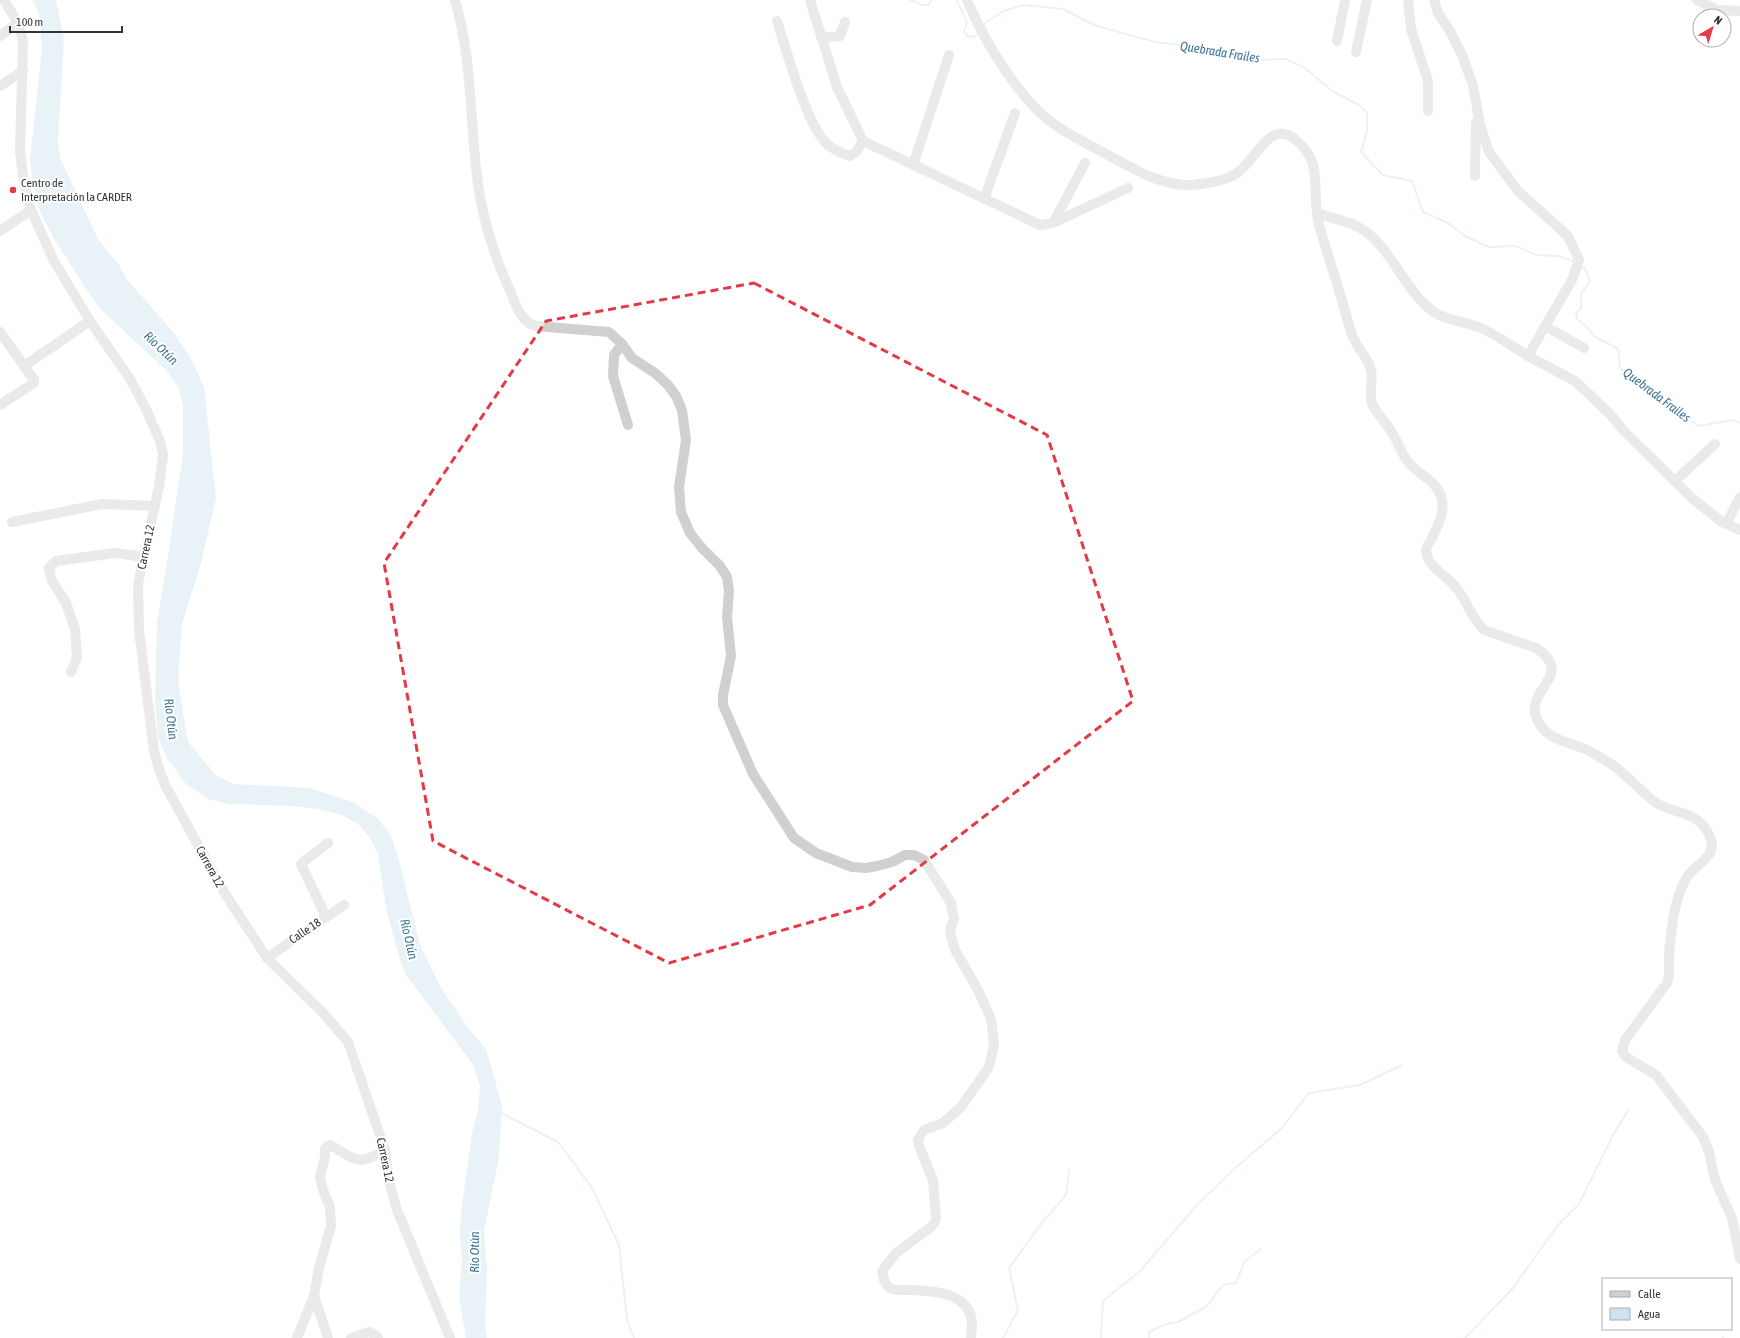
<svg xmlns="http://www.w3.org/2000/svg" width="1740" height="1338" font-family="'Asap Condensed',sans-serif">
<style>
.water{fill:#cfe2ee}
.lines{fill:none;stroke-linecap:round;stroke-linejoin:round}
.stream{stroke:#cfe2ee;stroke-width:2}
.minor{stroke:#d0d0d0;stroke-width:10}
.marked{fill:none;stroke:#e63946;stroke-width:3;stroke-dasharray:8 5;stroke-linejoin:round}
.poi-dot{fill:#e63946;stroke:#fff;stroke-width:1.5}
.labels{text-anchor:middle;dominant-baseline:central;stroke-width:4;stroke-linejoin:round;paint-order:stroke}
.poi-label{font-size:12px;fill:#333;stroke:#fff;text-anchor:start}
.street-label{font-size:12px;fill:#333;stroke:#fff}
.water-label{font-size:13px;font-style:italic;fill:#3f7597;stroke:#fff}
</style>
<rect width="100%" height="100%" fill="#fff"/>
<path class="water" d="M32 0H56L64 38 58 141 60 158 98 239 119 265 126 278 174 333 192 361 204 387 216 498 201 563 182 624 178 682 188 742 216 775 233 784 309 788 353 802 378 819 390 834 398 856 420 945 441 988 466 1025 486 1049 502 1105 499 1157 484 1231 487 1270 485 1327 487 1338H466L459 1296 462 1263 460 1231 462 1205 472 1133 478 1111 480 1086 474 1066 406 975 400 960 386 908 378 854 370 838 358 824 342 815 317 809 293 806 229 804 208 799 186 784 167 758 158 738 155 703 157 623 167 563 183 453V406L179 389 167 371 99 308 57 244 40 212 32 178 30 160 42 49 39 13Z"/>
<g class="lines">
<g class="stream">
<path d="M910 0 923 5H929L931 0"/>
<path d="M957 0 967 23 964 32 969 37 976 36 978 31"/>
<path d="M982 26 985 23 1004 11 1024 5 1063 9 1094 25 1155 42 1188 46 1252 60 1286 59 1305 68 1332 91 1359 105 1367 113V131L1361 152 1383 175 1412 181 1423 212 1448 223 1465 236 1489 247 1516 246 1536 255 1559 256 1575 262"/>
<path d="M1581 265 1587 272 1590 281 1581 294V308L1576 313 1577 319 1587 327 1594 336 1618 349 1620 368 1678 413 1699 426 1732 420 1740 423"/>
<path d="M499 1112 558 1142 592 1188 619 1245 627 1320 634 1338"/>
<path d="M1003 1338 1018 1310 1009 1268 1041 1224 1066 1195 1069 1170"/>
<path d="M1101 1338 1103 1301 1140 1271 1198 1204 1234 1169 1281 1129 1309 1093 1360 1085 1402 1065"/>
<path d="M1149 1338V1332L1166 1324 1178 1322 1207 1306 1223 1285 1236 1283 1245 1261 1261 1249"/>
<path d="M1465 1338 1513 1288 1558 1225 1579 1204 1614 1133 1629 1109"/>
<path d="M1723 1338V1337"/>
</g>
<g class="minor">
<path d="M4 0 18 23 23 41 20 151 24 183 31 210 54 261 90 321 130 379 145 407 160 441 163 455 159 486 138 584 139 630 154 751 158 766 165 785 224 892 267 958 324 1014 348 1042 385 1150 389 1182 397 1210 450 1338"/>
<path d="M455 0C471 54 470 112 476 168 480 211 493 254 511 293 516 306 521 321 535 326L609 332 622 344 632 358 655 373 668 385 676 396 682 410 686 440 679 487 681 512 690 533 702 548 720 566 727 577 729 591 727 617 731 656 723 695V705L753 774 794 838 816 853 852 867 866 868 877 866 892 862 905 855H914L924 860 951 903 954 919 950 931 954 948 979 992 991 1019 994 1044 989 1067 961 1107 943 1123 924 1130 918 1140 919 1146 933 1180 936 1217 935 1222 931 1227 896 1253 882 1271C883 1277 884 1284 890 1288 895 1291 904 1290 911 1290 933 1291 970 1292 972 1323 972 1328 971 1333 971 1338"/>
<path d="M810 0 837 87 863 141 1040 225 1053 223 1085 163"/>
<path d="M967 0C984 41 1021 103 1058 127 1075 138 1093 147 1110 156 1133 169 1157 183 1184 185 1194 186 1223 181 1232 176 1254 167 1268 116 1296 140 1322 162 1313 184 1317 213 1318 223 1321 233 1324 242 1329 259 1335 276 1340 294 1345 308 1347 323 1353 337 1357 347 1366 356 1370 367 1375 380 1367 393 1373 406 1379 416 1387 424 1393 434 1399 444 1402 456 1410 464 1420 475 1436 481 1441 496 1446 511 1438 525 1432 538 1430 542 1426 547 1426 551 1427 566 1445 575 1454 585 1466 598 1471 618 1484 630L1536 648C1580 677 1515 691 1541 726 1553 743 1574 742 1591 752 1600 757 1611 763 1619 770 1632 780 1644 795 1658 804 1672 812 1690 812 1702 824 1707 830 1712 838 1712 846 1711 857 1699 864 1692 871 1688 875 1684 882 1682 887 1672 909 1668 952 1669 976L1667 983 1625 1040 1622 1051 1626 1057 1656 1075 1703 1137 1709 1152 1715 1180 1732 1218 1740 1259"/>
<path d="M1408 0 1411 29 1428 81V111"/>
<path d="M1697 0 1717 10 1740 11"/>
<path d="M777 21C787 51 806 125 828 145 835 150 843 154 850 156L857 151 863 141"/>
<path d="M0 36 18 23"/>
<path d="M821 38 840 36 845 22"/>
<path d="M1337 41 1345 0"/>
<path d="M1356 52 1367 0"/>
<path d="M0 86 23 71"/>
<path d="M913 165 949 55"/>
<path d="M1475 176 1476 122"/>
<path d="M984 199 1015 113"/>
<path d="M1317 213C1333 219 1351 221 1365 231 1393 252 1404 288 1430 309 1444 321 1464 321 1481 328 1497 335 1513 347 1528 356L1573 278 1579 260 1568 236 1518 191 1489 152 1480 125 1473 85 1462 55 1451 33 1438 13 1434 0"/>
<path d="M1053 223 1128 188"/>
<path d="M0 231 31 210"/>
<path d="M1545 326 1584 348"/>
<path d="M0 332 34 380V383L0 405"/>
<path d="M622 344 614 355 613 376 628 425"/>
<path d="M1528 356 1575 381 1610 414 1624 431 1693 499 1722 522 1740 530"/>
<path d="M24 366 90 321"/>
<path d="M1675 481 1715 444"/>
<path d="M12 522 102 504 155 506"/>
<path d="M1726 524 1740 497"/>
<path d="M71 672 77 657 75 629 66 603 51 579 49 568 56 561 116 553 144 557"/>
<path d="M326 917 301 864 303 862 328 843"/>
<path d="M267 958 344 905"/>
<path d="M314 1296 328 1338"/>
<path d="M297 1338 314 1296 319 1268 331 1226 330 1207 323 1190 320 1177 325 1157V1148L330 1145 332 1146C358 1161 358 1166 385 1150"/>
<path d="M351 1338 369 1332 377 1336 378 1338"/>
</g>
</g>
<path d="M0 0H1740V1338H0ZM754 283 1047 435 1133 701 870 905 669 963 433 841 384 563 546 321Z" fill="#fff" fill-opacity=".55" fill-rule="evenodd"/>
<path class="marked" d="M754 283 1047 435 1133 701 870 905 669 963 433 841 384 563 546 321Z"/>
<circle class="poi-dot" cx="13" cy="190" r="4"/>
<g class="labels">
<g class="poi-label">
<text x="21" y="183">Centro de<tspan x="21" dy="14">Interpretación la CARDER</tspan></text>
</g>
<g class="street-label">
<text transform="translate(146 547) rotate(-78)">Carrera 12</text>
<text transform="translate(210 867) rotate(61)">Carrera 12</text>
<text transform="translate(305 931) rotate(-34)">Calle 18</text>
<text transform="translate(385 1160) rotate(78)">Carrera 12</text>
</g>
<g class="water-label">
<text transform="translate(1220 52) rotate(9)">Quebrada Frailes</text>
<text transform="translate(161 348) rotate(44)">Río Otún</text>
<text transform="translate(1657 395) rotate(37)">Quebrada Frailes</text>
<text transform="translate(171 719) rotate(83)">Río Otún</text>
<text transform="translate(409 939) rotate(77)">Río Otún</text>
<text transform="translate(474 1252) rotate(-90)">Río Otún</text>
</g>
</g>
<rect x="1602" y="1278" width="130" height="52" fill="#ffffff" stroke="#adadad"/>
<rect x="1610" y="1291" width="20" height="6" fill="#d0d0d0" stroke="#adadad"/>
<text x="1638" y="1298" font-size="12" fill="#333333">Calle</text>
<rect x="1610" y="1308" width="20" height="12" fill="#cfe2ee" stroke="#adadad"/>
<text x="1638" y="1318" font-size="12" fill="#333333">Agua</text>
<g transform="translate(1712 28) rotate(38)"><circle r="19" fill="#ffffff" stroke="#adadad"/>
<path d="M0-3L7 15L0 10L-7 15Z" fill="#e63946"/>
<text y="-6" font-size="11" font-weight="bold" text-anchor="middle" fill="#333333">N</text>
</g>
<path d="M10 26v6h112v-6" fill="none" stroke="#333333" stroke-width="2"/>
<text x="16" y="26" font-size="12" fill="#333333" stroke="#ffffff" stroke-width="3" paint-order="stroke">100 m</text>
</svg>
